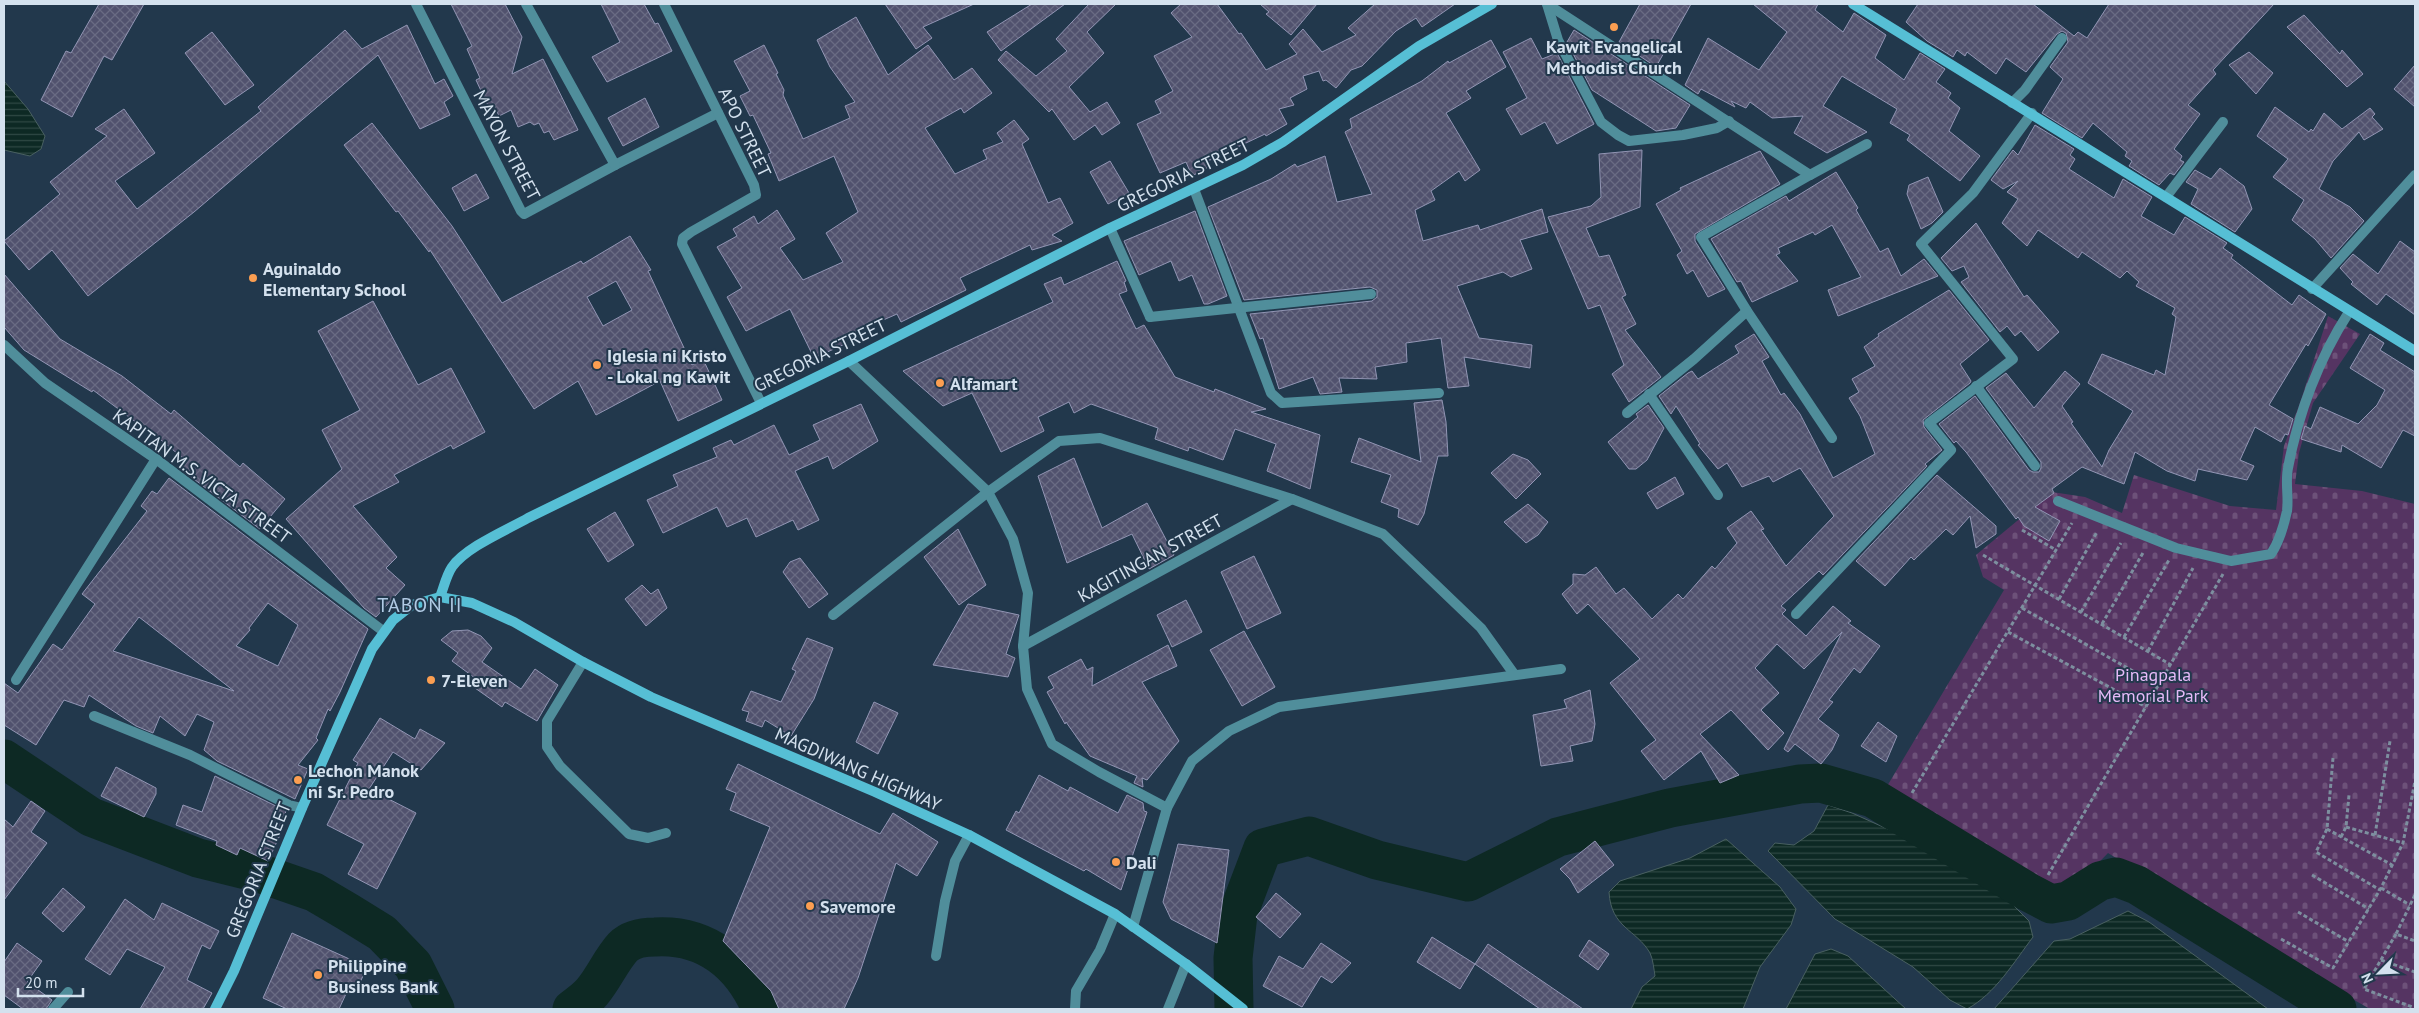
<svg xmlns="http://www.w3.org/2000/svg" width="2419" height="1013" font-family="'PT Sans',sans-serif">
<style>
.cemetery{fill:url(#cemetery-stones)}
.water{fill:url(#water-rules);stroke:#496061}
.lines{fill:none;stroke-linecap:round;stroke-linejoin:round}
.river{stroke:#0d2924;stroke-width:39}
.building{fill:url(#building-cross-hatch);stroke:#9295b4;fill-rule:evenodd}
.path{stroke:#7d8f9f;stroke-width:3;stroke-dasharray:4 2.5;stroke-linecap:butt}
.lane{stroke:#508e9b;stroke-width:10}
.street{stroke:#508e9b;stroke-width:10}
.secondary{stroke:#56bfd5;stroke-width:10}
.poi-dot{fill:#fb9e51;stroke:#22384c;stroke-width:2}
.labels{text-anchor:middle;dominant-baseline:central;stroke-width:4;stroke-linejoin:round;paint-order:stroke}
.poi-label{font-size:18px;font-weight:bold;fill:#d4e1ee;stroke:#22384c;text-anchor:start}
.street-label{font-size:18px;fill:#d4e1ee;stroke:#22384c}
.park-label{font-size:18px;fill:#e6baf8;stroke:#22384c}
.quarter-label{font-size:20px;letter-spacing:1px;fill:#b0cae4;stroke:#22384c}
</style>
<defs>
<pattern id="cemetery-stones" width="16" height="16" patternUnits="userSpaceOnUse" patternTransform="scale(1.25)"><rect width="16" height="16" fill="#553462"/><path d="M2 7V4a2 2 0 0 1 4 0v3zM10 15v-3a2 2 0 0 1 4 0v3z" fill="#6d5179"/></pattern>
<pattern id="water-rules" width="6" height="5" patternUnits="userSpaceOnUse" patternTransform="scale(1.25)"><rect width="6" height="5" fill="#0d2924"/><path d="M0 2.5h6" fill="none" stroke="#2f4844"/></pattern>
<pattern id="building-cross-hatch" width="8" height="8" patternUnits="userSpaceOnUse" patternTransform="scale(1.25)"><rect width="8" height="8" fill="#51526e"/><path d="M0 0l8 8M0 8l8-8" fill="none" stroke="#696b83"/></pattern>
</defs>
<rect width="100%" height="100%" fill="#22384c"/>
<path class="cemetery" d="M2328 316 2360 334 2313 403 2299 453 2295 484 2362 491 2415 504V1009H2370L2252 942 2108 853 2075 887 2056 897 1883 793 2004 590 1983 577 1976 555 2052 492 2085 497 2122 513 2134 475 2230 506 2276 510 2284 446 2301 400Z"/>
<g class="water">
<path d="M4 81 28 109 45 136 41 149 30 156 4 150Z"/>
<path d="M1828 805 1852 813 1952 858 2011 903 2029 921 2033 937C2014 962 1995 994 1967 1009L1950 1000 1913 967 1835 919 1768 851 1775 843 1794 845 1814 831Z"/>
<path d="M1726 839 1780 887 1796 909 1791 925 1760 967 1743 1009H1631L1642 987 1655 976C1654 970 1653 959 1650 953 1636 929 1611 928 1609 892L1620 881 1690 858Z"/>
<path d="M2128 911 2149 922 2268 1009H1994L2054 941 2070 939Z"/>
<path d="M1831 949 1848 956 1906 1009H1786L1815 954Z"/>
</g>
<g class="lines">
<g class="river">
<path d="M4 759 91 817 198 858 262 874 314 892 348 912 382 933 413 965 435 1009"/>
<path d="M572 1009C579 1004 587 998 592 992 604 978 611 960 623 947 631 939 645 937 655 937 706 934 742 964 761 1009"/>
<path d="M1234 1009 1233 958 1238 914 1263 848 1309 836 1377 860 1468 882 1558 837 1670 808 1800 784 1821 783 1873 798 2028 892 2051 904 2068 901 2100 881 2116 877 2137 885 2337 1009"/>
</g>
</g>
<g class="building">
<path d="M99 4H144L112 60 104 56 72 117 41 100 66 51 71 53Z"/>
<path d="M451 4H505L522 37 512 74 543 59 578 130 554 140 549 131 544 133 539 123 534 125 530 122 518 127 511 110 499 116 494 105 489 108 476 80 480 78 467 49 472 46Z"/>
<path d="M601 4H644L655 24 658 23 672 51 607 82 592 57 620 42Z"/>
<path d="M885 4H974L923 27 932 38 916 49Z"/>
<path d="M1032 4H1065L1001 51 987 32Z"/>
<path d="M1089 4H1116L1087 32 1104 53 1069 87 1090 112 1107 102 1120 123 1102 135 1095 125 1074 140 1052 109 1049 112 998 60 1006 51 1036 76 1067 51 1056 39Z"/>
<path d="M1181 4H1217L1239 34 1241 33 1266 70 1297 54 1289 44 1303 29 1322 52 1356 35 1348 28 1375 4H1455L1422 27 1416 18 1396 31 1362 66 1351 70 1336 88 1326 80 1323 81 1319 71 1303 76 1307 89 1290 98 1294 105 1279 109 1287 124 1266 136 1265 134 1208 161 1210 166 1192 176 1186 162 1160 173 1137 124 1161 113 1155 101 1173 91 1154 56 1192 37 1171 13Z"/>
<path d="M1260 4H1317L1291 35 1266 14 1269 12Z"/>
<path d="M1640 4H1691L1656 67 1619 42Z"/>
<path d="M1753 4H1818L1815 10 1843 32 1854 13 1886 35 1875 58 1904 80 1920 53 1945 69 1936 82 1951 93 1948 98 1960 108 1949 131 1980 156 1960 181 1907 140 1910 135 1890 123 1897 109 1842 76 1823 106 1867 132 1827 153 1794 133 1803 116 1772 118 1750 102 1746 108 1731 101 1735 107 1701 89 1698 94 1685 85 1708 38 1759 70 1787 32Z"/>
<path d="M1918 4H2033L2074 36 2078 32 2087 38 2109 4H2274L2213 70 2216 74 2188 105 2200 114 2174 149 2182 156 2180 160 2184 162 2174 175 2170 173 2159 185 2129 166 2132 161 2125 156 2127 152 2093 123 2082 138 2042 113 2063 79 2050 67 2068 42 2066 33 2062 31 2057 34 2026 72 2006 58 1996 74 1967 52 1965 56 1957 50 1953 57 1927 41 1906 22Z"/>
<path d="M2304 15 2340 54 2342 50 2363 74 2347 87 2287 27Z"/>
<path d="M856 17 888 75 928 45 954 80 972 68 992 93 964 113 961 108 925 128 955 174 987 159 983 150 1003 142 997 133 1014 120 1029 139 1022 144 1048 203 1060 198 1073 223 1052 235 1062 241 1032 250 1030 245 960 278 966 290 901 322 897 314 842 338 845 344 814 358 790 309 746 331 727 297 742 288 717 247 737 236 733 229 754 216 758 224 777 210 795 239 780 248 803 280 843 262 826 233 858 212 834 156 779 181 768 154 771 153 753 115 750 116 740 96 750 91 734 61 764 45 778 73 776 74 784 90 783 95 803 139 850 118 845 106 855 102 830 67 817 40Z"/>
<path d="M407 25 435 84 444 79 453 96 444 102 450 115 420 129 378 55 194 212 88 296 52 250 29 270 4 241 60 194 50 182 107 136 95 129 124 109 155 153 115 181 137 209 261 111 258 107 345 30 362 49Z"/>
<path d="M1574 30 1690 105 1676 128 1656 131 1592 90 1567 42Z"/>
<path d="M212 32 254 85 225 105 185 53Z"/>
<path d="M1531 38 1542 59 1557 53 1594 124 1557 144 1545 122 1521 135 1506 109 1527 98 1503 52Z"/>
<path d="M1491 40 1506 67 1466 91 1471 98 1446 113 1480 170 1465 181 1459 171 1431 191 1435 200 1415 210 1423 241 1478 225 1480 230 1542 209 1548 232 1520 240 1532 269 1511 277 1503 272 1457 286 1479 338 1532 345 1530 368 1464 357 1469 386 1448 388 1441 338 1406 343 1407 362 1375 367 1377 379 1339 378 1342 392 1320 394 1313 377 1279 389 1263 338 1260 339 1250 314 1372 301 1377 297V290L1370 287 1244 300 1208 207 1271 179 1295 164 1297 167 1325 156 1337 202 1372 194 1345 132 1352 128 1350 119 1422 81 1448 61 1449 63Z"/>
<path d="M2249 52 2273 73 2256 94 2229 65Z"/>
<path d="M2415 65V107L2394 89Z"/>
<path d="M645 98 659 127 623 146 608 118Z"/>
<path d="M2275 107 2309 132 2311 129 2313 131 2324 113 2342 129 2370 108 2375 114 2372 117 2383 129 2364 140 2359 132 2333 161 2319 189 2350 207 2364 221 2331 258 2315 239 2292 220 2304 200 2273 177 2288 159 2257 136Z"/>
<path d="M372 123 452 226 502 303 581 261 583 264 630 236 651 270 648 271 692 365 703 359 722 400 678 421 660 381 596 415 578 381 534 409 430 250 429 252 398 211 396 212 344 145ZM616 281 632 310 603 326 587 297Z"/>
<path d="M2035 125 2074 149 2070 155 2075 159 2069 169 2114 198 2123 179 2152 197 2141 216 2174 235 2185 217 2227 243 2223 248 2233 255 2231 258 2292 305 2299 295 2326 314 2308 346 2306 344 2269 405 2293 419 2288 435 2285 434 2281 442 2255 427 2240 460 2254 466 2247 480 2198 469 2195 481 2167 471 2135 452 2124 484 2082 467 2052 489 2054 493 2035 507 2060 521 2049 541 2024 526 2018 517 2016 519 1966 452 1956 441 1954 443 1939 424 1975 396 2029 470 2033 472H2039L2041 468V462L1986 388 2006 373 2034 408 2065 371 2080 384 2062 406 2073 422 2071 423 2102 467 2109 450 2133 411 2088 383 2102 354 2154 375 2156 370 2165 375 2176 317 2172 314 2175 308 2136 286 2139 282 2127 271 2120 278 2082 252 2078 258 2038 230 2027 246 2002 223 2018 199 2007 192 2018 181 2003 189 1991 180 2013 150 2018 155Z"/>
<path d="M1642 150 1640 207 1586 228 1599 257 1609 255 1626 295 1622 297 1636 324 1625 330 1661 377 1629 402 1612 374 1624 365 1600 305 1588 309 1548 217 1591 206 1601 197 1599 154Z"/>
<path d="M1760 151 1780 184 1695 234V241L1725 289 1708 297 1693 270 1687 274 1677 255 1682 251 1656 204 1681 190 1680 188Z"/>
<path d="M1110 161 1129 193 1108 204 1090 172Z"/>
<path d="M2220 168 2244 186 2252 209 2235 232 2191 204 2198 189 2186 182 2195 170 2211 179Z"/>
<path d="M1836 172 1858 208 1856 210 1880 252 1888 248 1901 276 1924 259 1938 276 1838 316 1828 290 1861 277 1832 225 1815 235 1813 232 1778 248 1780 253 1776 255 1798 281 1752 302 1741 281 1737 282 1711 239 1786 196 1789 201Z"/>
<path d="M476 174 489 198 464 211 452 188Z"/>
<path d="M1928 177 1943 212 1932 223 1921 229 1907 194 1909 185Z"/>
<path d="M1195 211 1227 296 1208 304H1204L1192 275 1179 281 1171 261 1139 275 1124 241Z"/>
<path d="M1976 223 2024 297 2027 295 2059 332 2038 351 2021 331 2015 336 2007 326 2000 332 1961 282 1969 277 1964 266 1952 271 1941 258Z"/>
<path d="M2400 241 2415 252V315L2386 294 2377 305 2351 284 2353 282 2340 268 2353 254 2378 274Z"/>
<path d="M1117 261 1126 281 1124 282 1127 291 1119 294 1136 329 1144 325 1175 377 1214 392 1215 389 1266 409 1251 412 1320 435 1310 489 1267 471 1276 444 1235 429 1223 460 1189 447 1188 451 1155 439 1158 428 1091 404 1074 413 1069 402 1038 417 1044 431 1001 452 972 393 943 406 903 371 1053 302 1044 284 1061 277 1064 285Z"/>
<path d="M4 274 60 339 122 376 171 414 174 410 240 467 243 463 285 499 260 529 178 467 184 459 150 431 149 432 93 390 92 392 24 350 4 327Z"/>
<path d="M1949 290 1989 340 1960 364 1971 381 1970 383 1923 420 1924 427 1942 450 1925 464 1927 466 1823 575 1819 571 1781 606 1786 610 1782 614 1806 636 1833 606 1851 621 1848 623 1880 646 1860 673 1854 668 1829 700 1833 702 1818 719 1839 735 1832 750 1821 764 1795 744 1788 752 1784 749 1842 632 1804 669 1777 644 1755 668 1779 693 1761 710 1784 733 1768 750 1731 710 1700 734 1739 775 1720 783 1701 751 1664 780 1641 751 1656 740 1610 683 1640 659 1588 604 1577 614 1562 594 1573 584V574L1585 575 1596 567 1616 594 1624 588 1652 619 1678 594 1683 599 1712 566 1715 569 1737 543 1727 528 1751 511 1764 529 1761 530 1786 566 1834 516 1800 468 1773 482 1769 476 1742 487 1727 463 1718 469 1698 445 1700 444 1676 406 1671 414 1659 396 1688 373 1692 371 1698 379 1739 353 1735 346 1754 334 1769 357 1762 361 1781 395 1784 393 1800 414 1833 478 1875 454 1860 416 1849 398 1859 392 1852 379 1875 366 1864 347 1879 336 1878 334Z"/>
<path d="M373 301 418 385 451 368 485 432 453 449 451 445 394 475 399 482 353 506 397 557 386 568 405 585 376 617 364 608 286 519 342 469 322 430 360 410 318 331Z"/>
<path d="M2370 334 2384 343 2380 350 2415 372V436L2403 430 2381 468 2342 445 2341 452 2301 439 2305 426 2311 429 2320 407 2358 424 2377 405 2385 390 2350 368Z"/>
<path d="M1442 400 1446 422 1448 456H1438L1424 514 1418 525 1398 517 1399 509 1381 502 1391 475 1351 462 1359 438 1421 462 1414 403Z"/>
<path d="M861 404 878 441 833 469 828 456 795 471 819 520 798 530 793 520 756 537 747 518 727 527 717 507 663 533 647 500 678 486 673 475 717 457 713 448 731 440 734 445 774 425 789 455 820 440 813 425Z"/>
<path d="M1648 405 1664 428 1647 460 1636 469H1629L1608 442 1638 417 1636 414Z"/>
<path d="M1513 454 1528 460 1541 474 1516 499 1491 473Z"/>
<path d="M1074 458 1102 528 1147 503 1174 555 1149 569 1132 534 1067 563 1038 476Z"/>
<path d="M1937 475 1996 526V534L1976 548 1970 516 1953 535 1946 529 1914 560 1911 557 1885 586 1856 561Z"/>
<path d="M1675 477 1684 494 1657 509 1647 493Z"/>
<path d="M169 478 368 629 340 692 330 711 328 709 316 738 318 740 298 765 308 769 295 799 217 761 204 750 214 722 197 714 185 736 160 716 153 733 136 726 89 695 84 707 64 700 36 745 4 725V683L18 693 53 644 62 650 95 604 82 594 147 511 141 506 152 491 157 494ZM268 603 298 625 278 666 236 646 250 630 249 628ZM139 617 234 691 113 651Z"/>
<path d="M1528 504 1548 522 1538 535 1526 543 1504 522Z"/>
<path d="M615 512 634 545 608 562 587 529Z"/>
<path d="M958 529 986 585 959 605 924 557Z"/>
<path d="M1254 556 1281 613 1247 629 1221 572Z"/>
<path d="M800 558 828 594 809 608 783 572 790 562Z"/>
<path d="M642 585 651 594 658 589 667 608 646 626 625 599Z"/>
<path d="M1186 600 1202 632 1172 647 1157 615Z"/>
<path d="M968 604 1019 615 1006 654 1015 658 1008 677 933 665Z"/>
<path d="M468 630 481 636 492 648 482 662 521 689 535 669 558 685 537 721 505 702 502 707 475 688 479 681 452 661 458 653 441 640 452 631Z"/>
<path d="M1244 631 1275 687 1242 706 1210 650Z"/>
<path d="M807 638 833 648 814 699 791 736 765 720 762 727 746 721 749 712 742 710 751 691 781 702 796 671 792 669Z"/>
<path d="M1168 645 1177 666 1142 682 1179 741 1147 780 1142 778 1143 787 1134 783 1137 776 1090 756 1066 722 1065 724 1047 692 1054 688 1048 677 1081 659 1087 670 1093 667 1092 686Z"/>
<path d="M1590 690 1595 724 1592 741 1570 746 1573 761 1541 766 1533 715 1567 708 1564 700Z"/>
<path d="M874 702 898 713 878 754 856 742Z"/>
<path d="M380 718 415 739 420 729 445 743 421 770 393 752 369 789 416 813 377 889 348 874 364 844 327 825 358 763 353 760Z"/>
<path d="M1878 722 1897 736 1886 762 1861 746Z"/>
<path d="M738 764 880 834 893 813 938 842 917 876 896 863 858 978 844 1009H779L771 991 723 941 770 827 730 810 736 793 726 789Z"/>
<path d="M116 767 156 788V794L144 817 101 796Z"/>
<path d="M1039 775 1068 791 1070 787 1118 813 1127 795 1143 803 1144 811 1147 812 1121 890 1086 869 1084 871 1006 830 1016 811 1019 813Z"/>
<path d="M215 776 286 811 278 834 280 835 268 861 240 848 237 855 216 845 217 841 176 825 183 805 202 812Z"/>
<path d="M31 801 45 811 31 832 47 843 4 900V819L13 827Z"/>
<path d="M1595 841 1614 865 1578 893 1570 879 1560 869Z"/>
<path d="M1178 844 1229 850 1217 943 1171 919 1163 902Z"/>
<path d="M63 888 85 907 63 932 42 913Z"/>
<path d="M1276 893 1301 914 1280 938 1256 917Z"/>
<path d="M125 899 154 920 162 903 219 931 210 949 202 945 187 980 212 993 203 1009H140L165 967 127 949 110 975 85 959Z"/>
<path d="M292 933 367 967 358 987 351 983 339 1009H287L263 998Z"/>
<path d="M1432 937 1475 964 1460 989 1417 962Z"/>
<path d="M1589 940 1609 954 1598 970 1579 956Z"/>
<path d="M17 943 42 961 27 982 52 1000 46 1009H23L4 995V962Z"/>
<path d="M1321 943 1351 963 1332 983 1321 976 1302 1007 1263 986 1279 956 1303 969Z"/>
<path d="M1488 944 1583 1009H1540L1475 964Z"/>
</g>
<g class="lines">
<g class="path">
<path d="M2022 530 2056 550"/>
<path d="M1983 555 2171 665"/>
<path d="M2059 599 2097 532"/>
<path d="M2022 608 2159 686"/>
<path d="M2081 612 2121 543"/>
<path d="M2102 624 2144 551"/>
<path d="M2008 632 2146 707"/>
<path d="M2124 637 2169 560"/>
<path d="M2148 651 2193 568"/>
<path d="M2333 758 2327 829 2316 852 2380 890"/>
<path d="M1912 793 2072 523"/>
<path d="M2346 827 2403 843"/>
<path d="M2327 829 2392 865"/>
<path d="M2375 835 2390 741"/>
<path d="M2341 837 2346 827 2349 795"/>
<path d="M2048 875 2223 574"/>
<path d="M2312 875 2369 909"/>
<path d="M2381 888 2410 905"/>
<path d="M2415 895 2396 934 2415 941"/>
<path d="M2298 912 2349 942"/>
<path d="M2396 934 2364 989 2415 1008"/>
<path d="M2281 939 2333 968 2381 888 2403 843 2415 781"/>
<path d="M2381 960 2415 972"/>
</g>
<g class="lane">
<path d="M1810 175 1867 144"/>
<path d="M1110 228 1150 317"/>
<path d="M2058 501 2176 548 2231 561 2271 554C2279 542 2284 525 2287 511 2289 497 2285 482 2288 468 2298 414 2319 358 2349 312"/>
<path d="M583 662 547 721V747L560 766 629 834 648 838 666 833"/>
<path d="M936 956 945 901 955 861 969 835"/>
<path d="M53 1009 68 992"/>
<path d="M1075 1009 1076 991 1100 950 1115 914"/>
<path d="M1168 1009 1186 964"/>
</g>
<g class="street">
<path d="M416 4 521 211 524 214 615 165 718 113"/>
<path d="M526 4 615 165"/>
<path d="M664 4 754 185 756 195 691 232 683 238 682 244 761 403"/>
<path d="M1547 4 1810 175 1701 237 1747 311 1832 438"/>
<path d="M1547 4 1558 40 1601 122 1618 135 1629 141 1683 135 1717 128 1729 121"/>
<path d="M2012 103 2025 90 2062 38"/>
<path d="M1194 189 1271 393 1282 403 1439 393"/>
<path d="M2166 197 2223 122"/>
<path d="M2312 289 2415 175"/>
<path d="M1150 317 1371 294"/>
<path d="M4 345 45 383 156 459 383 631"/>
<path d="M849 361 988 492 1013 539 1028 593 1023 646 1027 689 1052 744 1099 772 1167 808"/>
<path d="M1976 386 2035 466"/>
<path d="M1649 394 1718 495"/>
<path d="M1627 413 1694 359 1747 311"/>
<path d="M1796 614 1951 450 1929 423 2013 359 1921 244 1973 193 2032 113"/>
<path d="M833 615 988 492 1059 441 1100 438 1292 499 1383 534 1481 628 1514 674"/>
<path d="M1023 646 1292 499"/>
<path d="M16 680 156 459"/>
<path d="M94 716 190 755 289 805 302 808"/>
<path d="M1133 927 1167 808 1192 761 1229 731 1279 707 1561 669"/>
</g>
<g class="secondary">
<path d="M1853 4 2415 351"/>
<path d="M440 597C444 587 446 576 452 567 466 547 507 530 528 518L849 361 1110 228 1243 165 1283 142 1419 46 1492 4"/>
<path d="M215 1009 234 971 302 808 372 649 393 620 412 605 440 597 472 603 514 622 583 662 651 697 875 792 969 835 1115 914 1186 964 1243 1009"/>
</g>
</g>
<g class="poi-dot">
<circle cx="1614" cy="27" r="5"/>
<circle cx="253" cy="278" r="5"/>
<circle cx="597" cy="365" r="5"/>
<circle cx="940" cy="383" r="5"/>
<circle cx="431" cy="680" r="5"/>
<circle cx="298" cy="780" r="5"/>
<circle cx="1116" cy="862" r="5"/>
<circle cx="810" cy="906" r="5"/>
<circle cx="318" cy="975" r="5"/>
</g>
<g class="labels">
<g class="poi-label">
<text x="1614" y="46" text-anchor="middle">Kawit Evangelical<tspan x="1614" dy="21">Methodist Church</tspan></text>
<text x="263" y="268">Aguinaldo<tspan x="263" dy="21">Elementary School</tspan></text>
<text x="607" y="355">Iglesia ni Kristo<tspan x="607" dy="21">- Lokal ng Kawit</tspan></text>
<text x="950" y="383">Alfamart</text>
<text x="441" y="680">7-Eleven</text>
<text x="308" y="770">Lechon Manok<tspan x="308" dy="21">ni Sr. Pedro</tspan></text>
<text x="1126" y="862">Dali</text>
<text x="820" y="906">Savemore</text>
<text x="328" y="965">Philippine<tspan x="328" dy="21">Business Bank</tspan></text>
</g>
<g class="street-label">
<text transform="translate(745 132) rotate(64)">APO STREET</text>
<text transform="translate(507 145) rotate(62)">MAYON STREET</text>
<text transform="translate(1183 175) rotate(-26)">GREGORIA STREET</text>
<text transform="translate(820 355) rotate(-26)">GREGORIA STREET</text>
<text transform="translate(202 476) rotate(36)">KAPITAN M.S. VICTA STREET</text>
<text transform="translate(1150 558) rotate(-29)">KAGITINGAN STREET</text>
<text transform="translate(858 769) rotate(24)">MAGDIWANG HIGHWAY</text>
<text transform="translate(258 870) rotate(-68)">GREGORIA STREET</text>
</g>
<g class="park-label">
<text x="2153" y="674">Pinagpala<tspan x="2153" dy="21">Memorial Park</tspan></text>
</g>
<g class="quarter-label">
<text x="420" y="605">TABON II</text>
</g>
</g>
<rect width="2419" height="1013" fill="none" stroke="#d4e1ee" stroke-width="10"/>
<g transform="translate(2379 973) rotate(246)" stroke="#22384c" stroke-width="4" paint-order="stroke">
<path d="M0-4L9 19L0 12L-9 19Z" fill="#d4e1ee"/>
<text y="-8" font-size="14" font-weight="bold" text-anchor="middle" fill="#d4e1ee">N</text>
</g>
<path d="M18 988v8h65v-8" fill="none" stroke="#d4e1ee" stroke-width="2.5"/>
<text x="25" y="988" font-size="15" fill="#d4e1ee" stroke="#22384c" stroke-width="4" paint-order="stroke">20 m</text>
</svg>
